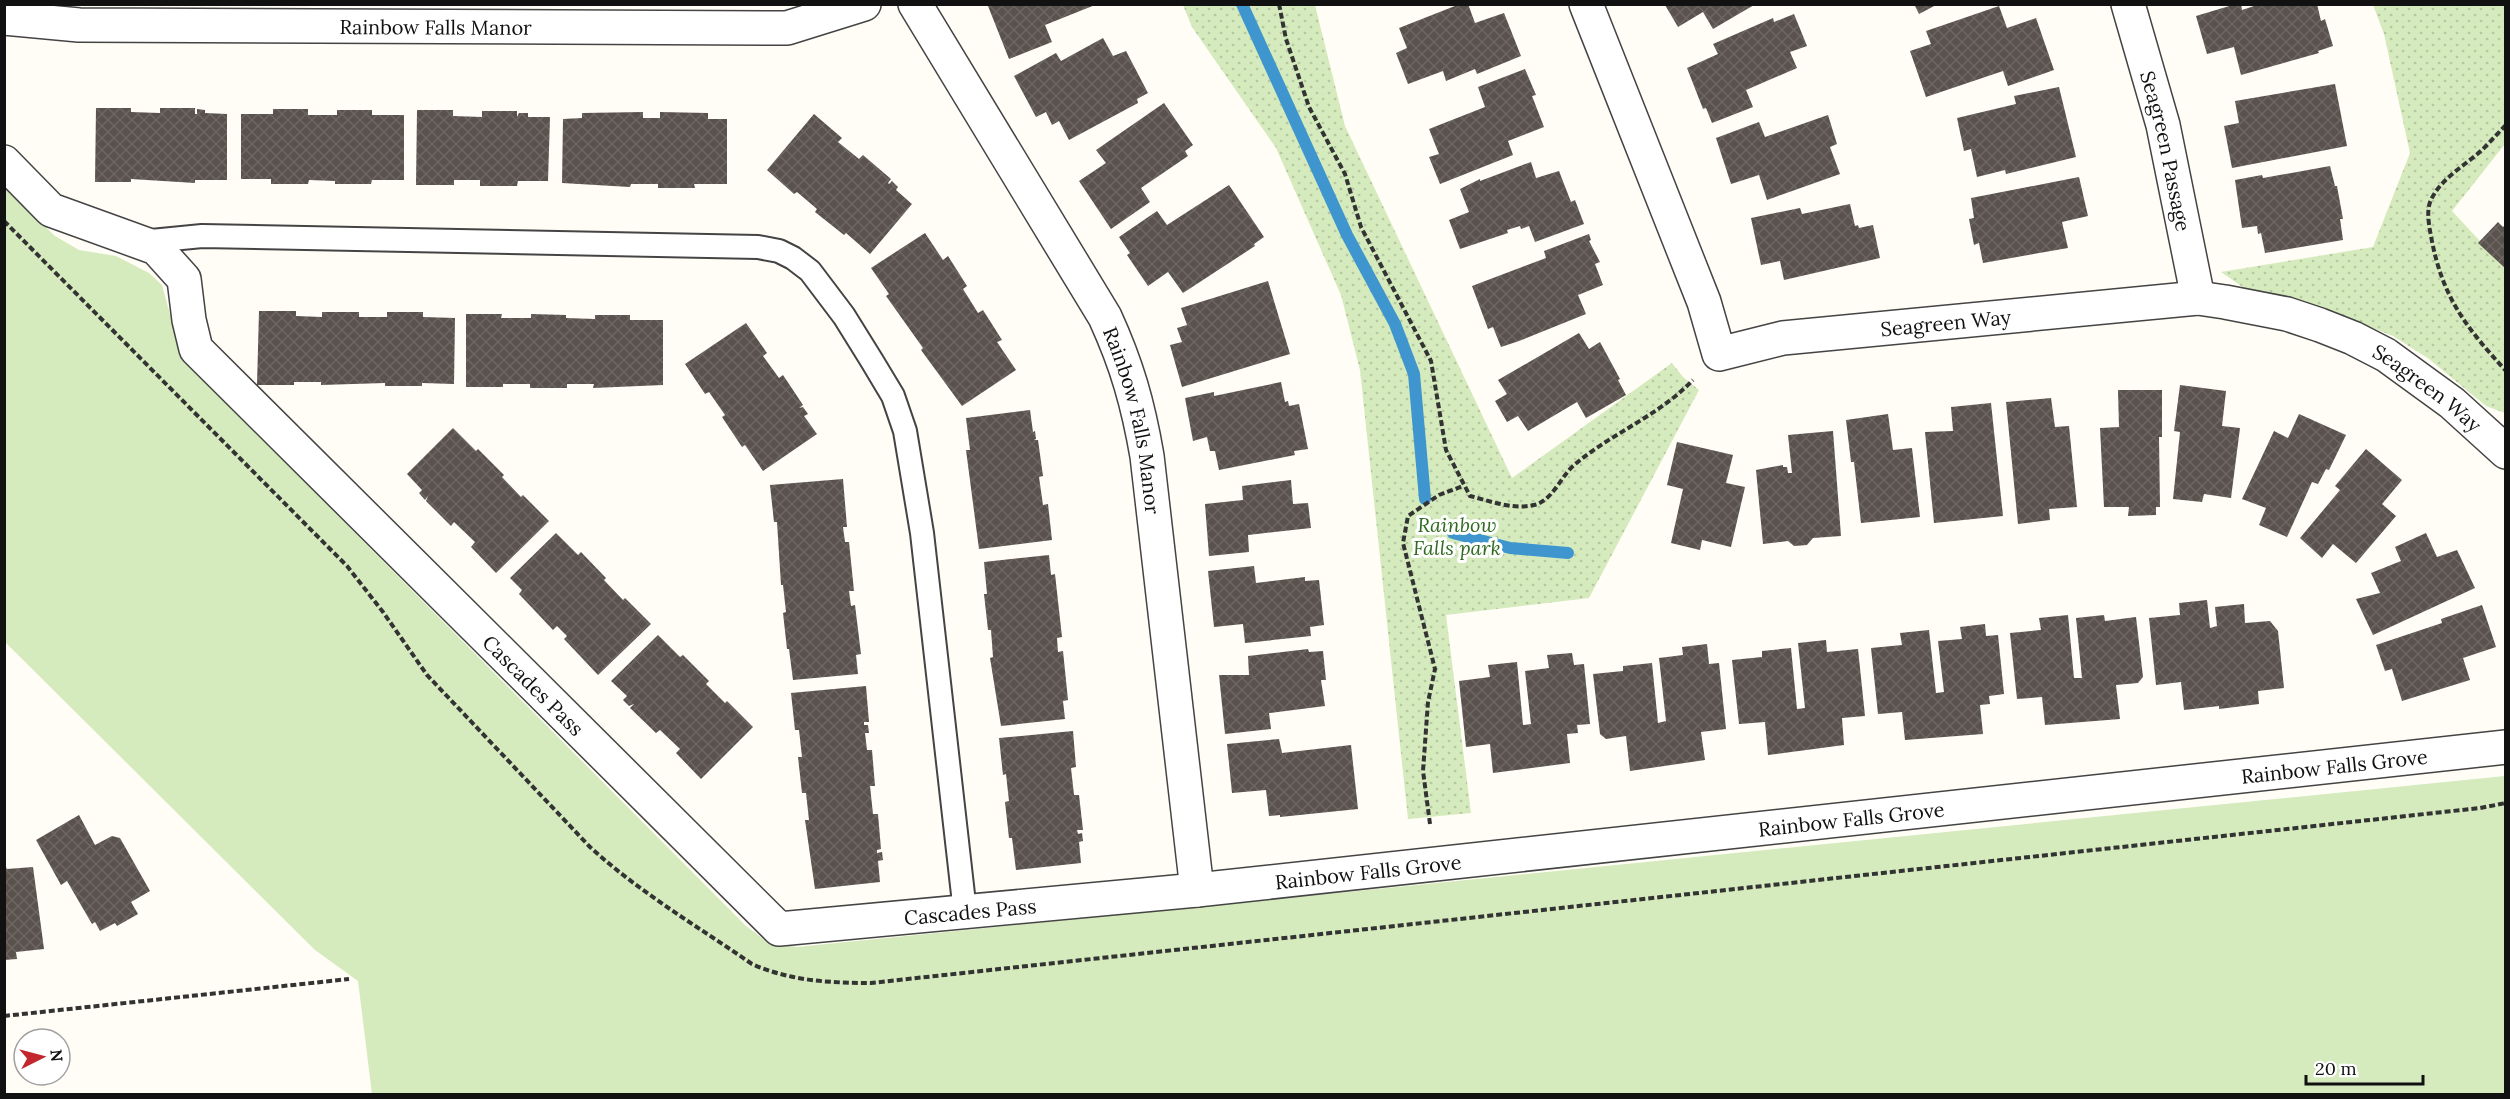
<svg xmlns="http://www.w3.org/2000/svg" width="2510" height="1099" font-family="Lora,serif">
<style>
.grass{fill:#d5ebbd}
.park{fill:url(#park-dots)}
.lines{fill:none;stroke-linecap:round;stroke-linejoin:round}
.stream{stroke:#3f96cf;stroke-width:12}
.building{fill:url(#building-cross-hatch)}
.lane-casing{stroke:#444;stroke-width:26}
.street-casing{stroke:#444;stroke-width:36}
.path{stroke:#333;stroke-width:4;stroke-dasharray:6 3;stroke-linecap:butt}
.lane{stroke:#fff;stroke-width:22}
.street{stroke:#fff;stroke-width:33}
.labels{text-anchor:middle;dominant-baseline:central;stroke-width:6;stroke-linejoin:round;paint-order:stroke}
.street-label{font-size:20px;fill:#111;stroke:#fff}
.park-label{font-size:20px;font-style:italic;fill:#2f6b1f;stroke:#fff}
</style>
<defs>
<pattern id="park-dots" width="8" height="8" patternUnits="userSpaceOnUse" patternTransform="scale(1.5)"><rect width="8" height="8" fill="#d5ebbd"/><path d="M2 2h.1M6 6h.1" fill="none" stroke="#b6c8a1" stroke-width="1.8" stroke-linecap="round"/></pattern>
<pattern id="building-cross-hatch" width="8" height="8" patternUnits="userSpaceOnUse" patternTransform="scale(1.5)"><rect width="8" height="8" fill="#5a524d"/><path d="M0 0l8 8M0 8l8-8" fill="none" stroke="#6d6662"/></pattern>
</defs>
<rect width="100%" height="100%" fill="#fffdf5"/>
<path class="grass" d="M4 187 55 236 79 250 116 256 149 273 162 285 182 359 746 926 766 941 797 947 2505 776V1094H372L358 981 315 950 5 642Z"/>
<g class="park">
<path d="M1183 5H1315L1345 126 1512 478 1672 363 1683 377 1699 390 1589 598 1446 615 1471 813 1408 819 1360 370 1341 295 1276 148 1192 27Z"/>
<path d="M2373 5H2505V144L2452 211 2505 268V413L2486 406 2429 359 2393 336 2305 301 2244 288 2221 272 2373 247 2410 153 2384 34Z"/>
</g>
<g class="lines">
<g class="stream">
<path d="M1242 4 1347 235 1395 324 1414 374 1425 499"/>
<path d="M1453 533 1510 548 1568 553"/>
</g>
</g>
<g class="building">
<path d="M992 4H1095V5L1045 25 1052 42 1009 59 988 6Z"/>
<path d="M1460 4H1468L1475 23 1504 13 1521 56 1477 74 1475 69 1446 81 1443 71 1408 84 1396 53 1407 48 1399 28Z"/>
<path d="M1914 4H1938L1919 14Z"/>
<path d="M2236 4H2241L2242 10 2260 4H2317L2321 21 2325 19 2333 46 2318 51 2319 53 2241 75 2234 47 2207 54 2196 16Z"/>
<path d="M1665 5H1754L1713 29 1703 12 1678 27Z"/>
<path d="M1999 6 2007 28 2036 18 2054 70 2008 86 2003 71 1926 97 1910 51 1931 44 1926 31Z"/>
<path d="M1794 14 1807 46 1790 52 1797 68 1746 90 1753 107 1712 123 1706 108 1703 109 1687 68 1718 54 1713 44 1773 18 1774 22Z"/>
<path d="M1103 38 1113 56 1126 51 1148 93 1137 99 1138 103 1069 140 1059 121 1052 125 1046 112 1036 117 1014 76 1056 53 1061 61Z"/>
<path d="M1525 69 1536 95 1532 96 1544 127 1508 141 1513 155 1440 184 1429 157 1439 154 1429 129 1485 107 1478 87Z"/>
<path d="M2335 84 2347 146 2232 168 2224 126 2239 123 2235 101Z"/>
<path d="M2059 87 2076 157 2006 174 2005 170 1977 177 1971 149 1964 151 1957 118 2016 104 2014 96Z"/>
<path d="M1164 103 1193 145 1185 151 1188 156 1141 188 1150 202 1111 229 1079 181 1106 163 1096 150Z"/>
<path d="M96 108H131V112L160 113V108H195V114H197V109L205 110V113L227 114V180H195V183L131 179V182H95Z"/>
<path d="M273 109H308V115H337V110H372V115H404V180H372L371 184H335V181L309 180 308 184H271V179H241V114H273Z"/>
<path d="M417 110H453V116L482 117V111H517V117L519 113H528V117H550L548 181H518L517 186H480V180H454V185H416Z"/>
<path d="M643 112V118H660V112L708 113V119H727V184H694L695 188H658V184H631L630 187 562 183 563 119 582 118V113Z"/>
<path d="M814 114 842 138 838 142 859 159 863 155 891 179 888 183 889 184 892 181 898 187 896 190 912 204 870 254 846 233 844 235 815 212 817 209 797 192 794 194 767 170Z"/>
<path d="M1828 115 1837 144 1830 147 1840 174 1767 200 1759 175 1731 184 1716 138 1759 122 1765 137Z"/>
<path d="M1531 162 1536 178 1559 171 1571 202 1575 200 1584 224 1535 242 1529 226 1521 229 1520 226 1507 230 1508 233 1460 249 1449 220 1469 212 1460 189 1480 179V181Z"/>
<path d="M2330 166 2335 186H2337L2343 219H2340L2343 240 2265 253 2261 233 2258 234 2257 226 2242 228 2235 180 2262 175 2263 178Z"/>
<path d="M2079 177 2088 216 2062 222 2068 248 1983 263 1979 243 1974 245 1969 219 1974 218 1971 198Z"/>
<path d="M1229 185 1264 237 1254 244 1255 246 1183 293 1168 272 1148 286 1127 255 1130 253 1119 237 1157 211 1167 225Z"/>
<path d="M1850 204 1855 226 1858 225 1859 228 1873 225 1880 258 1784 280 1780 261 1761 265 1751 218 1800 208 1802 214Z"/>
<path d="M2498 222 2503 227 2506 224V269L2478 243Z"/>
<path d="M925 233 943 260 948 256 967 286 963 289 978 313 983 310 1002 340 997 342 1016 370 962 406 921 350 923 348 886 296 889 294 871 268Z"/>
<path d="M1589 234 1591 240 1589 241 1600 262 1595 264 1603 285 1578 295 1586 314 1519 341 1501 347 1493 327 1488 329 1472 286 1546 258 1544 251Z"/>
<path d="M1268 281 1290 354 1182 387 1170 345 1182 342 1177 328 1187 325 1181 308Z"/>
<path d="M259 311H296V316L322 317V312H359V317H387V312H423V317L455 318 454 384 422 383V386H385V383L321 385V382H294V385H257Z"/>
<path d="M466 314H502L501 318H531V314L566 315V318L595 319V315H630V320H663V385L593 388 594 384H567V388H530V384H503V387H466Z"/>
<path d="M746 323 767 353 763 356 779 378 783 375 803 405 799 408 803 407 808 414 804 416 817 434 763 471 745 445 742 447 722 417 725 415 709 392 705 394 685 364Z"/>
<path d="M1579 333 1589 349 1600 342 1620 379 1618 380 1626 395 1586 418 1577 402 1528 431 1518 416 1507 422 1495 401 1507 394 1498 380Z"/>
<path d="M1281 382 1285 402 1288 401 1289 406 1299 404 1308 449 1294 451 1295 455 1219 470 1215 451H1210L1207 437 1193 441 1185 398 1214 392V396Z"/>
<path d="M2180 385 2226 391 2222 426 2240 428 2231 498 2204 494 2202 502 2173 499 2180 432 2174 431Z"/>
<path d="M2118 390H2162V437H2159L2160 507H2156V515L2128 516 2129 507H2104L2100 428 2119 427Z"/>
<path d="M2051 398 2055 427 2069 426 2077 507 2049 509 2050 520 2018 524 2006 402Z"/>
<path d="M1991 403 2003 516 1934 523 1925 432 1953 431 1951 407Z"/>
<path d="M1030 410 1033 432 1035 431 1036 439 1034 440H1038L1043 476 1039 477 1043 505 1048 504 1052 540 979 549 966 450H970L966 418Z"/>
<path d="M1888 414 1893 450 1912 448 1920 517 1861 523 1854 462H1851L1846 420Z"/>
<path d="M2299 414 2346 435 2329 470 2326 469 2318 484 2312 482 2287 537 2259 525 2266 508 2242 499 2274 431 2288 438Z"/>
<path d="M453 428 476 451 478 449 504 475 502 477 521 497 523 495 549 521 496 573 471 547 475 542 454 522 451 526 426 501 428 496 425 500 419 493 422 490 407 474Z"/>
<path d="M1833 431 1841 536 1813 538 1807 545 1794 546 1788 541 1763 544 1756 470 1783 465V467H1787L1788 473H1792L1788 435Z"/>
<path d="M1677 442 1733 455 1726 483 1745 487 1731 547 1702 540 1700 550 1671 543 1683 489 1667 485Z"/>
<path d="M2366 449 2402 480 2382 504 2396 516 2356 563 2333 544 2322 558 2300 538 2340 490 2335 486Z"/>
<path d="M843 479 847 527H843L845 542H849L854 591H849L851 606 855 605 861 654 856 655 858 674 793 680 789 649H787L783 613 786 612 783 585H781L777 522H774L770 485Z"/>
<path d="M1291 480 1293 504 1308 503 1311 528 1248 535 1249 552 1209 556 1205 504 1243 500 1242 486Z"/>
<path d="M556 533 578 555 581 552 606 578 604 580 623 600 625 598 651 624 598 675 564 639 567 636 557 626 553 630 519 594 522 590 510 578Z"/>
<path d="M2426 533 2437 557 2457 550 2475 588 2373 635 2356 599 2380 593 2371 573 2401 561 2395 547Z"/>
<path d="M1049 555 1051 575 1055 574 1062 637 1057 638 1058 652 1063 651 1068 700 1063 701 1065 719 1001 726 990 658 993 657 991 630H988L984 594H987L984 562Z"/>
<path d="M1254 566 1256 583 1305 577V581L1319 580 1324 625 1310 627 1311 636 1245 643 1243 624 1214 627 1208 571Z"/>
<path d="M2207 600 2210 628 2217 626 2215 607 2244 604 2245 623 2270 621 2278 631 2284 688 2258 691 2259 704 2219 709V706L2184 710 2181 682 2156 685 2149 618 2180 615 2179 603Z"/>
<path d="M2482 605 2496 647 2463 658 2470 680 2402 701 2392 669 2385 671 2376 645 2442 623 2441 619Z"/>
<path d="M2068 615 2074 678H2082L2076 618 2104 615 2105 621 2136 617 2143 677 2138 683 2116 685 2120 719 2045 725 2042 697 2017 699 2010 633 2041 630 2039 618Z"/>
<path d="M1985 624 1986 636 1998 635 2004 694 1989 696 1990 704 1980 705 1983 734 1905 740 1902 712 1878 714 1871 648 1902 645 1900 633 1929 630 1936 693 1944 692 1938 641 1962 639 1960 627Z"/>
<path d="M658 635 680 657 683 655 709 681 706 684 725 703 727 701 753 727 701 779 676 753 680 749 660 730 656 733 630 708 634 704 629 706 623 700 627 696 611 681Z"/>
<path d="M1826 640 1827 652 1858 649 1865 716 1842 718 1844 745 1768 755 1765 722 1739 724 1732 660 1762 657V651L1791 648 1797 709 1805 708 1798 643Z"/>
<path d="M1707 644 1709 664 1719 663 1726 729 1701 732 1705 760 1630 771 1626 736 1606 739 1600 734 1593 674 1623 671V666L1652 663 1658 723 1666 721 1659 658 1683 655 1682 647Z"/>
<path d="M1308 649 1309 652 1323 651 1326 680H1321L1325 706 1269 713 1271 729 1225 734 1219 675H1249L1248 656Z"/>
<path d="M1572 653 1574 665 1584 664 1590 724 1577 725 1578 733 1567 734 1570 763 1493 773 1490 744 1466 747 1459 681 1490 677 1488 665 1517 662 1523 725 1531 724 1525 671 1549 668 1547 655Z"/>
<path d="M866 686 869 722H864V725H868L869 733H865L867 750H872L875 786H870L873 814H878L881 849 877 850V853L882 852 883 860 878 861 880 882 815 889 805 820H809L806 793H802L798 757H802L799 730H795L791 693Z"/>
<path d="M1073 731 1076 767 1071 768 1074 795H1079L1083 830H1077L1078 834 1082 833 1083 841 1079 842 1081 863 1016 870 1012 838H1009L1005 802 1009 801 1006 774 1003 775 999 738Z"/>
<path d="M1279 739 1282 753 1351 745 1358 809 1280 817V815L1269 816 1266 790 1232 793 1227 744Z"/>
<path d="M79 815 95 845 112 836 120 838 150 891 131 902 138 914 117 926 115 923 100 931 95 922 92 924 67 881 61 885 36 840Z"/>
<path d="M4 864 7 869 33 867 44 949 16 952 17 959 4 960Z"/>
</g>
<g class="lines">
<g class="lane-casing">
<path id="lane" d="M141 242 202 236 758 247 779 251 793 258 810 271 844 316 872 361 893 396 905 431 922 533 965 912"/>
</g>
<g class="street-casing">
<g id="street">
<path id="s1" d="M915 4 1105 317C1127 365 1138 404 1147 456L1197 890"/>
<path id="s2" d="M1586 4 1704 302 1719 354 1783 338 2198 298 2225 302 2287 314 2320 325 2353 338 2386 355 2452 403 2506 452"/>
<path id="s3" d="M2128 4 2163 125 2198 298"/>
<path id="s4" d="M4 18 79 25 787 28 864 4"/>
<path id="s5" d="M4 162 51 210 156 248 184 279 189 320 196 349 779 929 1197 890 2506 747"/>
</g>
</g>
<g class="path">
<path d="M1279 4 1286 39 1309 107 1345 174 1361 227 1431 361 1446 450 1470 496C1490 501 1513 510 1534 505 1552 501 1560 478 1573 466 1611 433 1656 418 1693 380"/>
<path d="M2506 125C2498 133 2491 141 2483 149 2466 165 2441 178 2431 200 2426 209 2429 226 2431 236 2442 297 2465 326 2506 371"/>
<path d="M4 221 347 566 383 612 427 675 590 847C639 892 697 926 752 964 790 981 831 983 871 983L2480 808 2506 803"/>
<path d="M1430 824 1423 771 1428 702 1435 669 1403 543 1408 516 1439 495 1463 486"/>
<path d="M4 1016 349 979"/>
</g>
<use href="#lane" class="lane"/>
<use href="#street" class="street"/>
</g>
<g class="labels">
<g class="street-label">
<text stroke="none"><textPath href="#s4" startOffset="432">Rainbow Falls Manor</textPath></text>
<text stroke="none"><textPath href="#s3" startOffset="152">Seagreen Passage</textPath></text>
<text stroke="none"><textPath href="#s2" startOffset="604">Seagreen Way</textPath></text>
<text stroke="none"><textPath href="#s2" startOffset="1108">Seagreen Way</textPath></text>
<text stroke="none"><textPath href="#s1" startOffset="474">Rainbow Falls Manor</textPath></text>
<text stroke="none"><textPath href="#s5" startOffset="768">Cascades Pass</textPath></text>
<text stroke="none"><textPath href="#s5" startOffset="2678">Rainbow Falls Grove</textPath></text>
<text stroke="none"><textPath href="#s5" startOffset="2192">Rainbow Falls Grove</textPath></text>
<text stroke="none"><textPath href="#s5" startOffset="1706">Rainbow Falls Grove</textPath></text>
<text stroke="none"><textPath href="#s5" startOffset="1306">Cascades Pass</textPath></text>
</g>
<g class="park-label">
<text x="1457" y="524">Rainbow<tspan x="1457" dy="23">Falls park</tspan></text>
</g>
</g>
<rect width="2510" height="1099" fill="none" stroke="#111111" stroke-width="12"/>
<g transform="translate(42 1057) rotate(84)"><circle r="28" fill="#ffffff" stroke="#a0a0a0" stroke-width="1.5"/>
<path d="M0-4.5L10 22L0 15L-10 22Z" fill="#c4262e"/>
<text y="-9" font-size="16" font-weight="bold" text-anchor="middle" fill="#111111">N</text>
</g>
<path d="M2306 1075v9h117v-9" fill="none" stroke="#111111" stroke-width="3"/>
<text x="2315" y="1075" font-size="18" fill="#111111" stroke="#ffffff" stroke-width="4.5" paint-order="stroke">20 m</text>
</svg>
